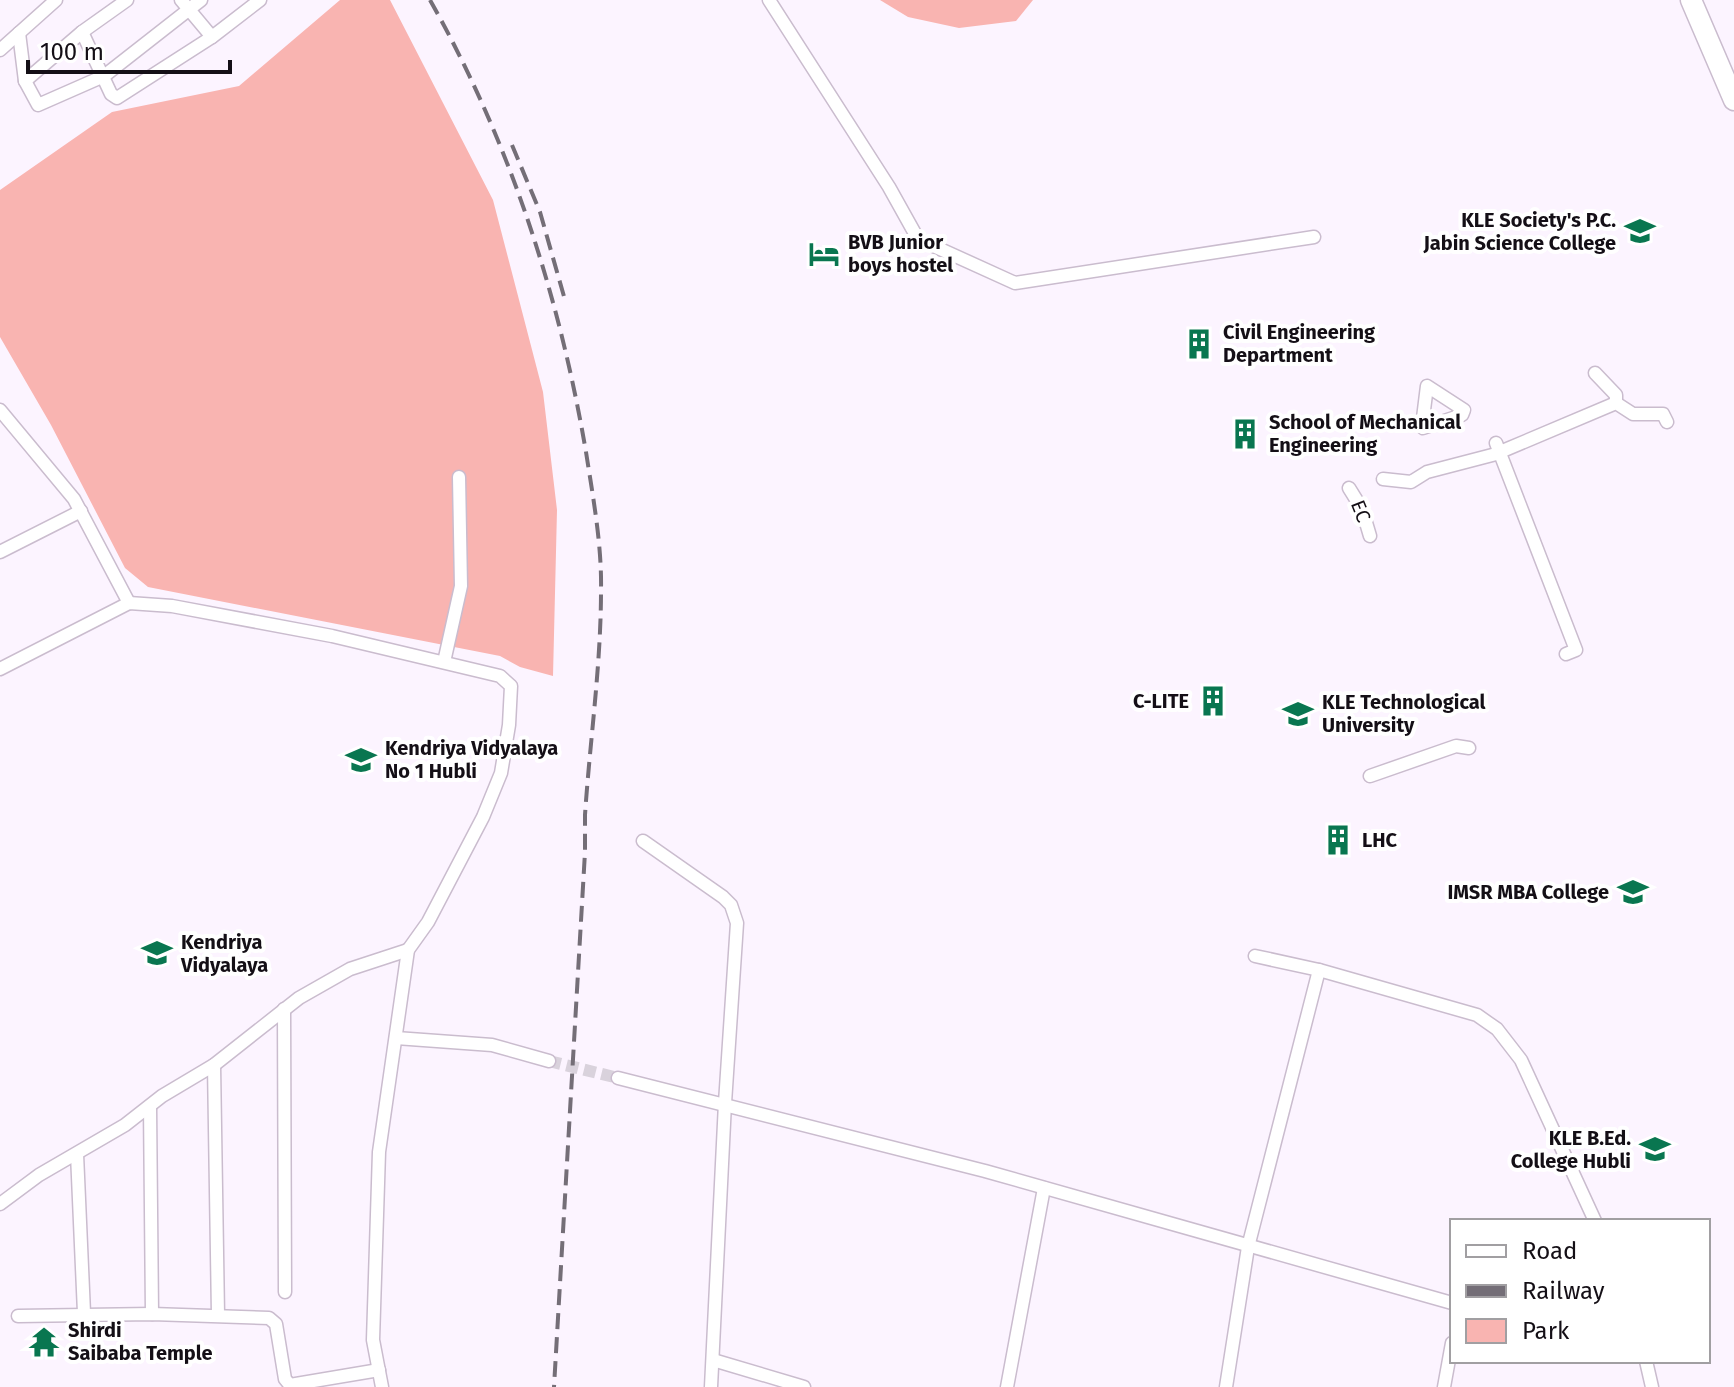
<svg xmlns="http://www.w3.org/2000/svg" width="1734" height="1387" font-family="'Fira Sans',sans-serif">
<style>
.green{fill:#f9b4b1}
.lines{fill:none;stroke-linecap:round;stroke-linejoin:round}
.street-tunnel{stroke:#d9d2dc;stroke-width:12;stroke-dasharray:12 6;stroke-linecap:butt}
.street-casing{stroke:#cabcce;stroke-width:15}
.primary-casing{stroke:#cabcce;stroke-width:23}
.street{stroke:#fff;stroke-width:12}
.primary{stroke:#fff;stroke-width:20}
.rail{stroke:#746e77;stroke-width:4;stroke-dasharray:16 8;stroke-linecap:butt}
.labels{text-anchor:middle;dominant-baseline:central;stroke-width:8;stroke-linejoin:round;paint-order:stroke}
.poi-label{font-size:20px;font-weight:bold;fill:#140f16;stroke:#fff;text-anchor:start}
.street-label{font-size:20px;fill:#140f16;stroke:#fff}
</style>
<rect width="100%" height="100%" fill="#fcf4ff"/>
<g class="green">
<path d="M340 0H390L493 200 543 392 557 510 553 676 520 667 500 656 148 587 125 568 51 425 0 337V190L112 112 239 86Z"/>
<path d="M880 0H1033L1016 21 959 28 908 17Z"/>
</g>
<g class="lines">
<path class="street-tunnel" d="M549 1061 618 1078"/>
<g class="street-casing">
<g id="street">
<path d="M181 0 212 37 260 0"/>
<path d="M769 0 889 187 918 239 1015 283 1314 237"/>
<path d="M82 32 111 94 117 98 212 37"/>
<path d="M19 33 25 81 82 32 127 0"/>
<path d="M0 50 56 0"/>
<path d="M25 81 38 105 104 76 201 0"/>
<path d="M1595 373 1616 395V403"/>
<path d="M1427 386 1464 410 1462 415 1423 428 1422 426Z"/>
<path d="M0 410 74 499 129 603"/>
<path d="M1496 443 1576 650 1566 654"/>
<path d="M1500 452 1616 403 1633 414H1663L1667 422"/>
<path d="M1383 479 1411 482 1427 472 1500 453"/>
<path d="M1349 488 1362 509 1370 536"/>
<path d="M0 552 81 511"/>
<path d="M444 662 461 586 459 477"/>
<path d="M0 669 129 603 172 606 332 636 500 676 511 686 509 725 501 773 483 817 428 922 408 950 379 1152 373 1340 382 1387"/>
<path d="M1370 776 1456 746 1469 748"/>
<path d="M643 841 723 897 731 905 737 923 725 1103 711 1387"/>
<path d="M1255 956 1319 970 1477 1015 1497 1029 1521 1060 1595 1221"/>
<path d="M284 1009 285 1292"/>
<path d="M396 1038 492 1045 549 1061"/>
<path d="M214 1065 218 1315"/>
<path d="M618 1078 985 1171 1452 1303"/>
<path d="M150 1106 152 1314"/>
<path d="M77 1154 84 1313"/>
<path d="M0 1204 39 1175 125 1125 162 1096 214 1065 299 998 350 969 408 950"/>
<path d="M18 1316 152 1314 269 1318 276 1324 285 1379 290 1385 379 1370"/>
<path d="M713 1360 804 1387"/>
<path d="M1646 1361 1652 1387"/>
<path d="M1007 1387 1044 1188"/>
<path d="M1226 1387 1248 1247 1319 970"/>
<path d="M1444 1387 1452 1343"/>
</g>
</g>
<g class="primary-casing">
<path id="primary" d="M1691 0 1734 100"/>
</g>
<use href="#street" class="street"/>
<use href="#primary" class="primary"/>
<g class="rail">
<path d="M430 0C509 140 559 294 586 452 593 497 602 545 601 591 601 665 590 740 585 815V852L554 1387"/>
<path d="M512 145 540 212 565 300"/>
</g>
</g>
<defs>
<g id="university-bare" transform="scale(2.4)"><path d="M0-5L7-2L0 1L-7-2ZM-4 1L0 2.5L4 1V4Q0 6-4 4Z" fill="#097650" stroke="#fff" stroke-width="2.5" paint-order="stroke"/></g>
<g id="hotel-bare" transform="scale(2.4)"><path d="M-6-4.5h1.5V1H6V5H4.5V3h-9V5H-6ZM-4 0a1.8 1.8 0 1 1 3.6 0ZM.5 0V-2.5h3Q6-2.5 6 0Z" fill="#097650" stroke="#fff" stroke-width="2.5" paint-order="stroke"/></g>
<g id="building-bare" transform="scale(2.4)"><path d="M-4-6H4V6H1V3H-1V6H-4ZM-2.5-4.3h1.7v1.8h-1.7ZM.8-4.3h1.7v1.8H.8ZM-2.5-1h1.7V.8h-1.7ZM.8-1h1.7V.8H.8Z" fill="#097650" stroke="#fff" stroke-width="2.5" paint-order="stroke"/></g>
<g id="school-bare" transform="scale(2.4)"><path d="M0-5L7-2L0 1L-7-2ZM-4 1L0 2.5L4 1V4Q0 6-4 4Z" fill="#097650" stroke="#fff" stroke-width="2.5" paint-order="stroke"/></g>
<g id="temple-bare" transform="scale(2.4)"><path d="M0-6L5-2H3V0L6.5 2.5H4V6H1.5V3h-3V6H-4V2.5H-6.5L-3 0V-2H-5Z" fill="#097650" stroke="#fff" stroke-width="2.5" paint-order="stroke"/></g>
</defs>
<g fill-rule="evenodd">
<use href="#university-bare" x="1640" y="231"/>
<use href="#hotel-bare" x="824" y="254"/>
<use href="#building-bare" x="1199" y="344"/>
<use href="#building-bare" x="1245" y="434"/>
<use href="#building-bare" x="1213" y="701"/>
<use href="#university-bare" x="1298" y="714"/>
<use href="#school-bare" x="361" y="760"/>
<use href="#building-bare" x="1338" y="840"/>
<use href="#university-bare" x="1633" y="892"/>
<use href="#school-bare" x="157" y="953"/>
<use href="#university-bare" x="1655" y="1149"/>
<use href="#temple-bare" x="44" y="1342"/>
</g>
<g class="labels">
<g class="poi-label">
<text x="1616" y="220" text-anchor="end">KLE Society's P.C.<tspan x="1616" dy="23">Jabin Science College</tspan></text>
<text x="848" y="242">BVB Junior<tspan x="848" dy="23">boys hostel</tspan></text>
<text x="1223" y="332">Civil Engineering<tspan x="1223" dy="23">Department</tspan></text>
<text x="1269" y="422">School of Mechanical<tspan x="1269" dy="23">Engineering</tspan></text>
<text x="1189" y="701" text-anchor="end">C-LITE</text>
<text x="1322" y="702">KLE Technological<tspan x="1322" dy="23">University</tspan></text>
<text x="385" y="748">Kendriya Vidyalaya<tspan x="385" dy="23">No 1 Hubli</tspan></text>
<text x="1362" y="840">LHC</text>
<text x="1609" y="892" text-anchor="end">IMSR MBA College</text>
<text x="181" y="942">Kendriya<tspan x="181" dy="23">Vidyalaya</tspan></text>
<text x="1631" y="1138" text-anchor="end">KLE B.Ed.<tspan x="1631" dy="23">College Hubli</tspan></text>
<text x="68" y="1330">Shirdi<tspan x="68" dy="23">Saibaba Temple</tspan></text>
</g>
<g class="street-label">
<text transform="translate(1361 511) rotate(68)">EC</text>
</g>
</g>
<rect x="1450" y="1219" width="260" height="144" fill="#ffffff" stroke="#a19fa2" stroke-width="2"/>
<rect x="1466" y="1245" width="40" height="12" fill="#ffffff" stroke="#a19fa2" stroke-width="2"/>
<text x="1522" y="1259" font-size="24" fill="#140f16">Road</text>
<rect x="1466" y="1285" width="40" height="12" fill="#746e77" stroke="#a19fa2" stroke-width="2"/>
<text x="1522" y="1299" font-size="24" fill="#140f16">Railway</text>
<rect x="1466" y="1319" width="40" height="24" fill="#f9b4b1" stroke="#a19fa2" stroke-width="2"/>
<text x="1522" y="1339" font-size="24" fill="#140f16">Park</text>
<path d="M28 60v12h202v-12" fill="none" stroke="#140f16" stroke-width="4"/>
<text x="40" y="60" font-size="24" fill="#140f16" stroke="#ffffff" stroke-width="6" paint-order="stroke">100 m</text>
</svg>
